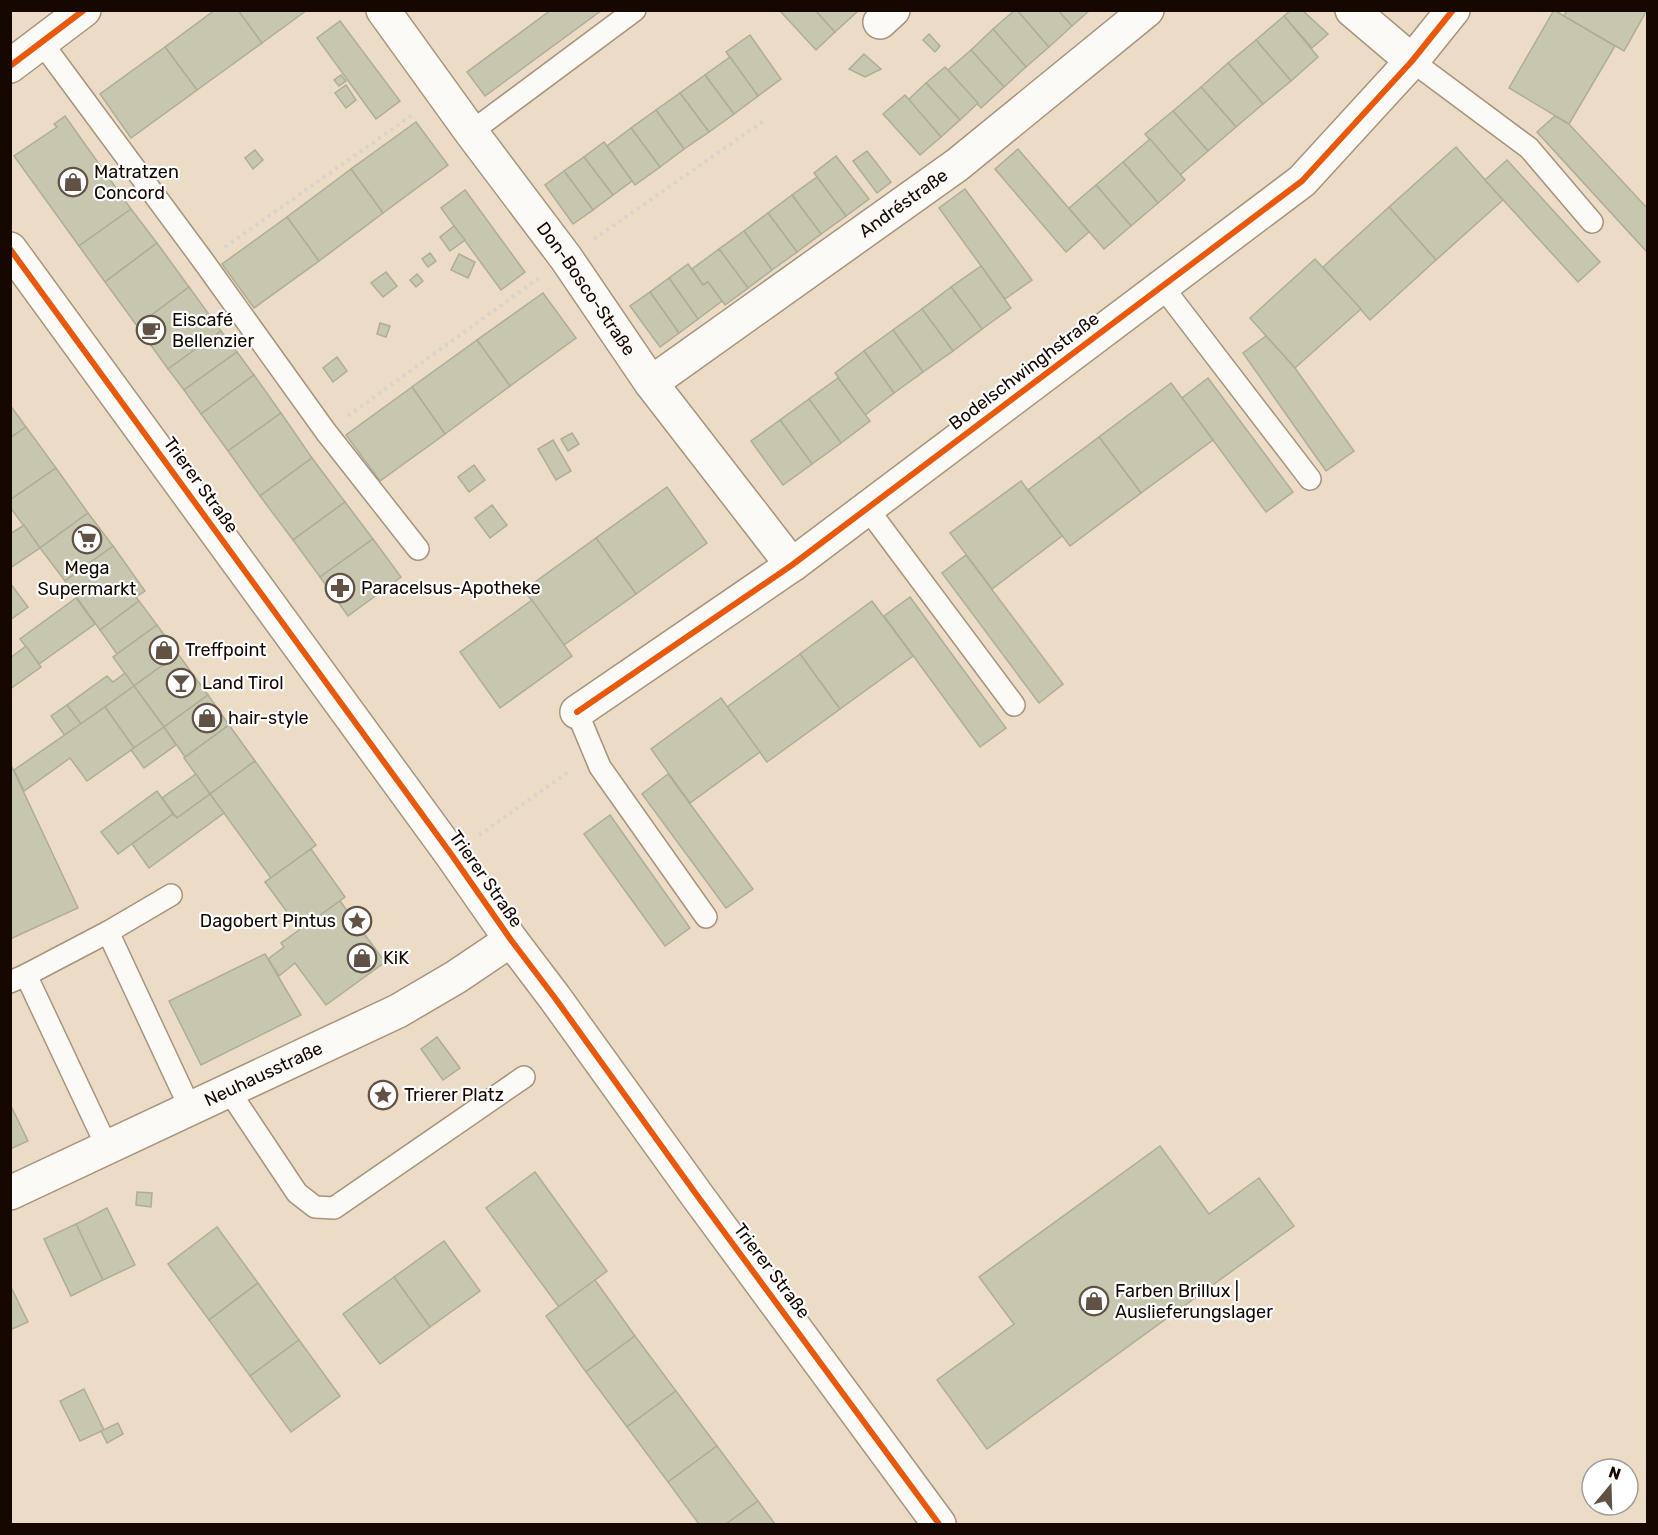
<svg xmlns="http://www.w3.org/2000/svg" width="1658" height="1535" font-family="Rubik,sans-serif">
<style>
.building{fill:#c7c7af;stroke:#aeae97;stroke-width:1.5}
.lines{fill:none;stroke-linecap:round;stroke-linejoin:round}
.lane-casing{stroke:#a6957c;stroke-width:24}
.street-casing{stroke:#a6957c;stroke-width:36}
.secondary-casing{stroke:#a6957c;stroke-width:36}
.primary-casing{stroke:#a6957c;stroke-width:36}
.path{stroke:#d9d3cd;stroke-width:4;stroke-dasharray:3 4.5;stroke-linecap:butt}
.lane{stroke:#fcfaf6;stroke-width:21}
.street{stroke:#fcfaf6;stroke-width:33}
.secondary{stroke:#fcfaf6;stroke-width:33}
.primary{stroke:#fcfaf6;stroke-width:33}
.cycleway-casing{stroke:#fff;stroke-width:10}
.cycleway{stroke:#e8590c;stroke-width:6}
.labels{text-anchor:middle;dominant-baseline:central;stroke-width:4.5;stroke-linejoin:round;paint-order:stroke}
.poi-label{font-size:18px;fill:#160800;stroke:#fff;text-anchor:start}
.street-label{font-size:18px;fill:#160800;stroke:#fff}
</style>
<rect width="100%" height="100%" fill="#ecdbc5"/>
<g class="building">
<path d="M215 10H238L262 43 197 90 165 47Z"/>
<path d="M238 10H307L262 43Z"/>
<path d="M551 10H602L485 96 467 72Z"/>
<path d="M783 10H815L835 32 816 50 781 12Z"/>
<path d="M815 10H855L857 12 835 32Z"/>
<path d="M1015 10H1017L1049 47 1026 67 993 29Z"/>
<path d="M1017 10H1058L1072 26 1049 47Z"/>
<path d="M1058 10H1090L1072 26Z"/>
<path d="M1291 10H1302L1328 34 1312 48 1284 16Z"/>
<path d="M1554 10 1615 46 1569 124 1509 88Z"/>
<path d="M1567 10H1647L1624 51 1564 16Z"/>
<path d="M1284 16 1318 57 1291 81 1256 40Z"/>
<path d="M340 21 400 101 376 119 317 38Z"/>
<path d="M993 29 1026 67 1004 87 971 50Z"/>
<path d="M929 34 940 46 935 52 923 40Z"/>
<path d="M750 35 781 79 758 96 726 52Z"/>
<path d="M1256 40 1291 81 1263 104 1228 63Z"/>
<path d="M165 47 197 90 131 138 100 94Z"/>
<path d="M971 50 1004 87 981 108 948 70Z"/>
<path d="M864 54 881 69 865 77 849 69Z"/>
<path d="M730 57 758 96 734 114 705 75Z"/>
<path d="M1228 63 1263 104 1236 127 1201 87Z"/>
<path d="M945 67 978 103 960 120 926 83Z"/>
<path d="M341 75 346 81 339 86 334 80Z"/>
<path d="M705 75 734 114 709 132 680 93Z"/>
<path d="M926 83 960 120 941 137 908 100Z"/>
<path d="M346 85 356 100 346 108 335 93Z"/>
<path d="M1201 87 1236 127 1208 151 1173 111Z"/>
<path d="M680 93 709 132 684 149 656 110Z"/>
<path d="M905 95 941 137 920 155 883 114Z"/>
<path d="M656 110 684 149 660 167 631 128Z"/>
<path d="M1173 111 1208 151 1180 175 1145 134Z"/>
<path d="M65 116 131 209 79 246 14 156 57 127 54 124Z"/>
<path d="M1555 116 1569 124 1648 209 1647 252 1537 132Z"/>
<path d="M416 122 448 165 383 213 351 169Z"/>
<path d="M631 128 660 167 635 185 607 146Z"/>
<path d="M1150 139 1185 180 1158 203 1123 162Z"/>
<path d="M604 142 632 181 613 195 584 157Z"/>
<path d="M1456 147 1503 200 1436 260 1389 207Z"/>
<path d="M1018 149 1089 232 1066 252 995 169Z"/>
<path d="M255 150 263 160 253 169 245 158Z"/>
<path d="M867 151 891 182 877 193 853 161Z"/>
<path d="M836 156 869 199 846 216 814 173Z"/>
<path d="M584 157 613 195 593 210 564 171Z"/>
<path d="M1507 160 1600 262 1578 282 1485 180Z"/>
<path d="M1123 162 1158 203 1131 226 1096 185Z"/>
<path d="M351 169 383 213 319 261 287 217Z"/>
<path d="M564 171 593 210 573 224 545 185Z"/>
<path d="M817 177 846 216 821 234 792 195Z"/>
<path d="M1096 185 1131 226 1104 249 1069 208Z"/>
<path d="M965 189 1032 280 1005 299 939 208Z"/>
<path d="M465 190 525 272 501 290 441 208Z"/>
<path d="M792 195 821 234 797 252 768 213Z"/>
<path d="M1389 207 1436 260 1370 320 1323 267Z"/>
<path d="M131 209 157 243 105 282 79 246Z"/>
<path d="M768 213 797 252 772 270 744 231Z"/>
<path d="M287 217 319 261 254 308 222 264Z"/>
<path d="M454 226 465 240 450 251 440 237Z"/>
<path d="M744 231 772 270 748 288 719 249Z"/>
<path d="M157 243 189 287 137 326 105 282Z"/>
<path d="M719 249 748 288 725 305 708 282 703 285 692 269Z"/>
<path d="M430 253 436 261 428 267 422 259Z"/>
<path d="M459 254 475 262 468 278 451 270Z"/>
<path d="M1315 259 1361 309 1295 368 1250 318Z"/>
<path d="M688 264 703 285 708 282 722 301 698 319 669 278Z"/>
<path d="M981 266 1011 308 982 329 951 287Z"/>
<path d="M386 272 397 286 383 297 371 283Z"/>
<path d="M417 274 423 281 416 287 410 280Z"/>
<path d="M669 278 698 319 679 333 650 292Z"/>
<path d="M189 287 221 331 168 369 137 326Z"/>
<path d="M951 287 982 329 953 351 922 309Z"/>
<path d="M650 292 679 333 660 347 630 306Z"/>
<path d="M543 293 576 338 510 386 477 340Z"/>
<path d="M922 309 953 351 923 372 893 330Z"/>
<path d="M380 323 390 326 386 337 377 334Z"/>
<path d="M893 330 923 372 894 393 864 351Z"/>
<path d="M221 331 237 352 184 390 168 369Z"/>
<path d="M1266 336 1295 368 1354 451 1326 471 1243 353Z"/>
<path d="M477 340 510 386 445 434 412 387Z"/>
<path d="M864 351 894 393 865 415 835 373Z"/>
<path d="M237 352 254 375 201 414 184 390Z"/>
<path d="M337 357 347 371 333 382 323 368Z"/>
<path d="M254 375 281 413 228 451 201 414Z"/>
<path d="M838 378 870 421 841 443 809 399Z"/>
<path d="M1208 378 1293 492 1266 512 1182 398Z"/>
<path d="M1171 383 1213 440 1141 493 1099 437Z"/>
<path d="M412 387 445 434 380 481 346 435Z"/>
<path d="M809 399 841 443 812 464 780 420Z"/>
<path d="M10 405 26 427 10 438Z"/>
<path d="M281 413 312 458 260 496 228 451Z"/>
<path d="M780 420 812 464 783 485 751 441Z"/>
<path d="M26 427 56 468 10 500V438Z"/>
<path d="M572 433 579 444 568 451 561 439Z"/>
<path d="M1099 437 1141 493 1070 546 1028 490Z"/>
<path d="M553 440 571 471 556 480 538 449Z"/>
<path d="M312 458 345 502 293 540 260 496Z"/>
<path d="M474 465 485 480 469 492 458 477Z"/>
<path d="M56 468 88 513 40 548 10 507V500Z"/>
<path d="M1021 481 1062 536 992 589 950 533Z"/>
<path d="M667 487 707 543 636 594 596 538Z"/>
<path d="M345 502 373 539 320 577 293 540Z"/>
<path d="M492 505 507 525 490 538 475 518Z"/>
<path d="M88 513 113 546 65 581 40 548Z"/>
<path d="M24 525 40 548 10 568V534Z"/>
<path d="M596 538 636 594 564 645 524 590Z"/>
<path d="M373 539 401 577 348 616 320 577Z"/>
<path d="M113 546 145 591 136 597 139 601 100 630 65 581Z"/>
<path d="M966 555 1063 684 1039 703 942 573Z"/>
<path d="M10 583 28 607 10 620Z"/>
<path d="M910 597 1006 728 980 747 884 616Z"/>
<path d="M76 598 95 624 39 664 20 639Z"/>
<path d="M532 600 572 656 500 708 460 652Z"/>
<path d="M139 601 157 625 117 654 100 630Z"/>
<path d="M872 601 913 656 840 709 800 654Z"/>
<path d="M157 625 178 654 134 686 113 657Z"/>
<path d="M26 646 41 667 10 689V658Z"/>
<path d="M178 654 208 695 164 727 134 686Z"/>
<path d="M800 654 840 709 767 762 727 707Z"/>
<path d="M125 673 134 686 81 724 67 705 107 676 113 682Z"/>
<path d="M134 686 164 727 134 748 105 707Z"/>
<path d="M208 695 229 725 185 757 164 727Z"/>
<path d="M721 698 760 752 690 803 651 749Z"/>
<path d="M67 705 81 724 65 736 51 716Z"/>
<path d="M105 707 134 748 87 781 70 758 24 791 14 770Z"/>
<path d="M229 725 255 761 210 794 184 758Z"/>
<path d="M164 727 176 745 144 768 131 750Z"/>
<path d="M255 761 316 845 271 878 210 794Z"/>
<path d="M10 763 78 908 10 939Z"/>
<path d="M196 774 210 794 177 818 162 798Z"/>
<path d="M668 774 753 889 726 908 642 794Z"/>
<path d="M157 791 173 814 118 854 101 832Z"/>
<path d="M210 794 224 813 149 868 132 844 173 814 177 818Z"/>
<path d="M610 815 690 928 665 946 584 834Z"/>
<path d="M311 849 345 897 300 930 265 882Z"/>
<path d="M340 901 385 962 326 1005 295 963 279 976 268 959 284 947 281 943Z"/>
<path d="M265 954 301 1015 201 1065 169 1001Z"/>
<path d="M437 1037 460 1068 443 1080 421 1049Z"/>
<path d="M10 1104 28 1141 10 1149Z"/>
<path d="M1160 1146 1209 1214 1259 1178 1294 1226 987 1449 937 1380 1014 1324 979 1277Z"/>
<path d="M535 1172 607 1271 559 1307 486 1208Z"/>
<path d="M137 1192 152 1193 151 1207 136 1205Z"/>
<path d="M107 1208 135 1265 103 1280 76 1224Z"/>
<path d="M76 1224 103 1280 71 1296 44 1239Z"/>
<path d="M217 1227 258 1283 209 1320 168 1264Z"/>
<path d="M444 1241 480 1291 430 1327 394 1277Z"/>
<path d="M394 1277 430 1327 380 1364 343 1314Z"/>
<path d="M595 1280 635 1336 586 1372 546 1316Z"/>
<path d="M258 1283 299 1340 250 1376 209 1320Z"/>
<path d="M10 1285 28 1322 10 1330Z"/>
<path d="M635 1336 676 1391 627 1427 586 1372Z"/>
<path d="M299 1340 340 1396 291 1432 250 1376Z"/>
<path d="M84 1389 104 1430 80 1441 60 1401Z"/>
<path d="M676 1391 717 1446 668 1482 627 1427Z"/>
<path d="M118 1423 123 1434 107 1443 101 1431Z"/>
<path d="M717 1446 758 1501 726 1524H699L668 1482Z"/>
<path d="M758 1501 775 1524H726Z"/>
</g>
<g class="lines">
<g class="lane-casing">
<g id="lane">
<path d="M42 43 204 262 326 432 418 549"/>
<path d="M1412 61 1529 148 1592 222"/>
<path d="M471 132 635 10"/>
<path d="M1162 286 1310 479"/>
<path d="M867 508 1014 705"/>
<path d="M577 712 600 767 706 917"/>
<path d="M171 895 108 932 191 1110"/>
<path d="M26 975 108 932"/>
<path d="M10 982 26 975 107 1147"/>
<path d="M229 1091 297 1193 315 1207 334 1208 524 1077"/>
</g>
</g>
<g class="street-casing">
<g id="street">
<path id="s1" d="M383 10 471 132 566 258 651 383 792 565"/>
<path d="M1352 10 1412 61"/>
<path d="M880 22 893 10"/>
<path id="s2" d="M651 383 957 165 1147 10"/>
<path d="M577 712 792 565 1302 181 1412 61 1453 10"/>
<path id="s3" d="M10 1193 398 1011 456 977 511 940"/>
</g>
</g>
<g class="secondary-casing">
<path id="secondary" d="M10 66 84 10"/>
</g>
<g class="primary-casing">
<path id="primary" d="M10 249 451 854 511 940 555 998 696 1194 939 1524"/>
</g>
<g class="path">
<path d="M594 239 765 120"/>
<path d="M225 247 415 113"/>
<path d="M348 416 539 278"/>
<path d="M479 835 571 770"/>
</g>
<use href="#lane" class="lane"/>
<use href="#street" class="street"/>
<use href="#secondary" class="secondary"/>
<use href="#primary" class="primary"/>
<g class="cycleway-casing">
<g id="cycleway">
<path d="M10 66 84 10"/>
<path d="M10 249 451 854 511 940 555 998 696 1194 939 1524"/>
<path d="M577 712 792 565 1302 181 1412 61 1453 10"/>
</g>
</g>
<use href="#cycleway" class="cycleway"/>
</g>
<defs>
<g id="shop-ring" transform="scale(1.5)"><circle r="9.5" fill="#fff" stroke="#615245" stroke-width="1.5"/><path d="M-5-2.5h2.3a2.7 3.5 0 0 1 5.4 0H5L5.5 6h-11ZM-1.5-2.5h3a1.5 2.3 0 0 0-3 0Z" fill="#615245"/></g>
<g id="cafe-ring" transform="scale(1.5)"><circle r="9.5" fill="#fff" stroke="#615245" stroke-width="1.5"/><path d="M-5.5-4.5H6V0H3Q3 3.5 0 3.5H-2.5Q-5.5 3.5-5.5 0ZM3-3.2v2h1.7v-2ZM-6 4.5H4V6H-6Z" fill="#615245"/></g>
<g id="supermarket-ring" transform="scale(1.5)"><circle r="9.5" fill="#fff" stroke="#615245" stroke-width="1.5"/><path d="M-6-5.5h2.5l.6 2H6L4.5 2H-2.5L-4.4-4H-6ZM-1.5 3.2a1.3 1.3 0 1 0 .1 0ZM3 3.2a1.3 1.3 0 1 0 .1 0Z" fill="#615245"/></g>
<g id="pharmacy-ring" transform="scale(1.5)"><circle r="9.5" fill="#fff" stroke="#615245" stroke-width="1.5"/><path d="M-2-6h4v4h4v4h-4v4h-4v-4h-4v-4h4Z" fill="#615245"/></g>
<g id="bar-ring" transform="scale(1.5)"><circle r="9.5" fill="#fff" stroke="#615245" stroke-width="1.5"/><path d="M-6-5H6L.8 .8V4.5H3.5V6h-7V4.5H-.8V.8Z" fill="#615245"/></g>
<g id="sight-ring" transform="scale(1.5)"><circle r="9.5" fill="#fff" stroke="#615245" stroke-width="1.5"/><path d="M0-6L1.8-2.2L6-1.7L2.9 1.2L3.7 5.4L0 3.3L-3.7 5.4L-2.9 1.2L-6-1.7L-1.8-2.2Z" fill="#615245"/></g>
</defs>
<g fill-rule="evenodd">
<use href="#shop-ring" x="73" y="182"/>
<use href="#cafe-ring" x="151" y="330"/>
<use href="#supermarket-ring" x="87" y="539"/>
<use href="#pharmacy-ring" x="340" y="588"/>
<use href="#shop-ring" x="164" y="650"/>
<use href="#bar-ring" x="181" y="683"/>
<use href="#shop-ring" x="207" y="718"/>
<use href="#sight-ring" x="357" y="921"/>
<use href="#shop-ring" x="362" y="958"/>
<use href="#sight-ring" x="383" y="1095"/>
<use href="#shop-ring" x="1094" y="1301"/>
</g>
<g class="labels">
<g class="poi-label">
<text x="94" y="172">Matratzen<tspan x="94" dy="21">Concord</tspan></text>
<text x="172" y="320">Eiscafé<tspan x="172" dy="21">Bellenzier</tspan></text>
<text x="87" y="568" text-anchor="middle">Mega<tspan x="87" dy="21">Supermarkt</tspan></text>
<text x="361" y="588">Paracelsus-Apotheke</text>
<text x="185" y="650">Treffpoint</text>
<text x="202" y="683">Land Tirol</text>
<text x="228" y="718">hair-style</text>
<text x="336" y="921" text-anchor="end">Dagobert Pintus</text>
<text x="383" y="958">KiK</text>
<text x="404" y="1095">Trierer Platz</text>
<text x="1115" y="1291">Farben Brillux |<tspan x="1115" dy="21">Auslieferungslager</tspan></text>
</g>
<g class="street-label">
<text stroke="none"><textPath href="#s2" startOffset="310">Andréstraße</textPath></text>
<text stroke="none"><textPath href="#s1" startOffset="345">Don-Bosco-Straße</textPath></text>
<text transform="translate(1024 371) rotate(-37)">Bodelschwinghstraße</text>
<text transform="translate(201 485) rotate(54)">Trierer Straße</text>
<text transform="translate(486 879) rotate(55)">Trierer Straße</text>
<text stroke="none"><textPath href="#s3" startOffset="280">Neuhausstraße</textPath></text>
<text transform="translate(772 1271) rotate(53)">Trierer Straße</text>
</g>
</g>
<rect width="1658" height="1535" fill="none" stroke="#160800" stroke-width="24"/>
<g transform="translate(1610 1487) rotate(19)"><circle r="28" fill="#ffffff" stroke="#a29c99" stroke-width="1.5"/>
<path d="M0-4.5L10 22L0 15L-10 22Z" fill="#615245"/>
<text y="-9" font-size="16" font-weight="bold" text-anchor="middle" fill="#160800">N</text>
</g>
</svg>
